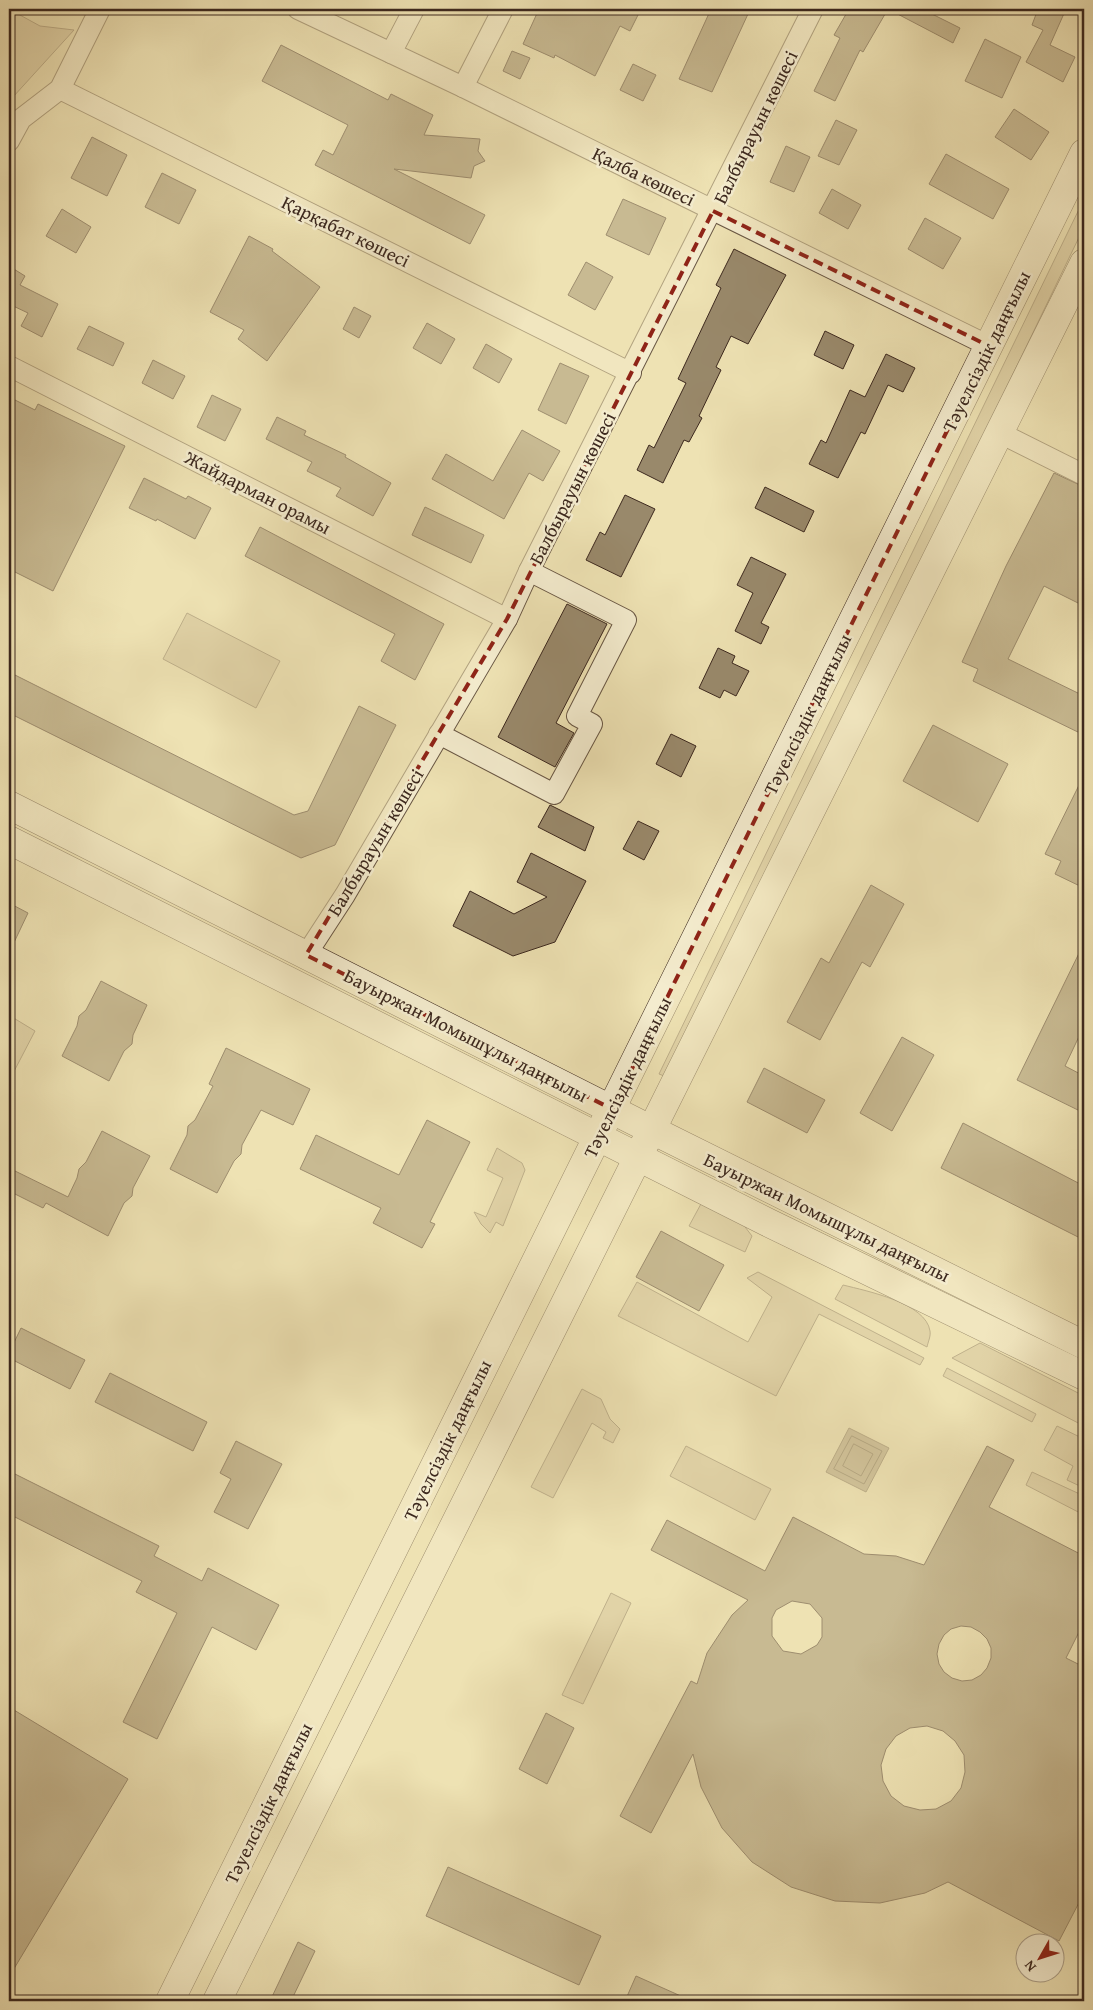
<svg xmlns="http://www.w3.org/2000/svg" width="1093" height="2010" font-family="'Gentium Book Plus',serif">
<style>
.green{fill:#d0c29a;stroke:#86755c}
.water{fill:#b1a380;stroke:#827259}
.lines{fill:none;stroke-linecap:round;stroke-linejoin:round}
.shore{stroke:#76664f;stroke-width:1}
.building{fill:#99896b;stroke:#3c281e;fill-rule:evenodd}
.minor-casing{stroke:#685643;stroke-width:22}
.secondary-casing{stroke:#3c281e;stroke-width:29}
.minor{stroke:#f4ecce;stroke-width:20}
.secondary{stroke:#f4ecce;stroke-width:28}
.marked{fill:none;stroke:#8f2418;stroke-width:4;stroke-dasharray:10 6;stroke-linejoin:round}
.labels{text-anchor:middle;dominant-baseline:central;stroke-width:5;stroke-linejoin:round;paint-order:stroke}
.street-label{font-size:19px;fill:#3c281e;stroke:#f4ecce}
</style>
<rect width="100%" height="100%" fill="#eee2b3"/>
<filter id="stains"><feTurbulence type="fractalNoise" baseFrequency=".004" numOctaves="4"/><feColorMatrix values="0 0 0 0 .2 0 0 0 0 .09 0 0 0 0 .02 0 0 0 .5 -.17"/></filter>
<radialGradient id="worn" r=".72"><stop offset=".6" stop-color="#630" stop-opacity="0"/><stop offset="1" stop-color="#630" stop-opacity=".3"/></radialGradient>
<g class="green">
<path d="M9 9 40 26 74 30 13 97 9 95Z"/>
<path d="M1084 199V227L672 1079 659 1074Z"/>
<path d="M187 613 280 661 256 708 163 659Z"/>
<path d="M12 1017 35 1031 9 1081V1023Z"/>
<path d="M497 1148 522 1163 525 1170 503 1226 496 1222 490 1233 481 1224 474 1212 486 1217 503 1178 487 1170Z"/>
<path d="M702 1202 742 1223 752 1236 745 1252 689 1226Z"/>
<path d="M758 1272 924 1358 920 1365 819 1314 776 1396 618 1316 637 1282 748 1342 772 1297 747 1278Z"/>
<path d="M843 1285C867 1291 926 1303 930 1331 931 1336 928 1342 927 1347L835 1299Z"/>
<path d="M980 1343 1084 1396V1426L952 1358Z"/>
<path d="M947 1368 1036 1414 1032 1422 943 1376Z"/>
<path d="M582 1389 601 1399 610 1419 620 1429 613 1443 603 1438 606 1432 592 1423 553 1498 531 1487Z"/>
<path d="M1057 1426 1084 1439V1488L1067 1480 1073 1466 1044 1450Z"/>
<path d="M686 1446 771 1489 755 1520 670 1476Z"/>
<path d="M1032 1472 1084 1496V1515L1026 1485Z"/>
<path d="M611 1593 631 1603 583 1704 562 1695Z"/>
</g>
<path class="water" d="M849 1428 889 1448 866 1492 826 1472Z"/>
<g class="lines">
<g class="shore">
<path d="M852 1436 882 1451 864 1484 834 1469Z"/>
<path d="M854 1444 873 1454 861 1476 843 1466Z"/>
</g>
</g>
<g class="building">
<path d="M539 9H641L630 31 620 26 595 76 555 55 554 58 523 44Z"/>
<path d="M711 9H736L748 14 712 92 679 79Z"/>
<path d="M849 9H922L960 28 953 43 888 9 863 52 860 50 835 101 814 91 840 38 834 35Z"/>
<path d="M1038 9H1066L1050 45 1075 57 1063 82 1026 62 1043 30 1032 25Z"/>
<path d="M985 39 1021 57 1002 98 965 81Z"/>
<path d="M281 45 388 100 391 94 433 115 424 135 480 139 478 151 485 161 474 166 471 178 394 169 485 215 470 244 315 165 323 150 333 155 348 125 262 81Z"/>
<path d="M512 51 530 58 520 79 503 71Z"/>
<path d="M633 64 656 75 643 101 620 90Z"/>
<path d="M1014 109 1049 132 1031 160 995 137Z"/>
<path d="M836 120 857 130 839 165 818 156Z"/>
<path d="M92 137 127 155 107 196 71 178Z"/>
<path d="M786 146 810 157 794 192 770 182Z"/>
<path d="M946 154 1009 189 993 219 929 184Z"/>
<path d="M162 173 196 190 179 224 145 207Z"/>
<path d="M832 189 861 205 848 229 819 213Z"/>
<path d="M623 199 666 218 649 255 606 235Z"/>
<path d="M62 209 91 227 76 253 46 236Z"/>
<path d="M925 218 961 238 943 269 908 249Z"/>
<path d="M249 236 273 249 272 251 320 287 267 361 238 339 244 330 210 312Z"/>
<path d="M734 249 786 275 748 344 731 336 716 367 721 370 699 416 702 418 689 442 684 440 663 483 637 470 649 445 654 448 686 383 678 379 721 288 716 285Z"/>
<path d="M586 262 613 277 595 310 568 295Z"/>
<path d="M9 266 25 276 20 285 58 304 42 337 21 326 28 313 9 304Z"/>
<path d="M354 307 371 316 359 338 343 329Z"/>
<path d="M427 323 455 339 441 364 413 348Z"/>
<path d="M89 326 124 343 113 366 77 349Z"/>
<path d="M825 331 854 345 843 369 814 355Z"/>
<path d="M486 344 512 359 499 383 473 368Z"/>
<path d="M886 354 915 368 903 392 888 385 865 434 861 432 838 478 809 464 821 440 826 443 850 390 865 397Z"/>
<path d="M153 360 185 376 173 399 142 383Z"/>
<path d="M560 363 589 376 566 424 538 410Z"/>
<path d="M212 395 241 409 225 441 197 427Z"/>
<path d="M9 397 35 410 38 404 125 446 53 591 9 569Z"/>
<path d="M277 417 306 431 304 435 346 455 345 457 391 483 373 516 336 496 341 488 307 471 312 462 266 439Z"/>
<path d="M522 430 560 451 543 481 529 473 504 519 432 479 446 454 493 481Z"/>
<path d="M1054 473 1084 487V606L1044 586 1008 659 1084 696V735L973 681 978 669 962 662 1006 566Z"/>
<path d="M144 478 186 499 188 496 211 508 195 539 157 519 156 521 129 508Z"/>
<path d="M765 487 814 511 804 532 755 508Z"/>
<path d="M625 495 655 509 621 577 586 560 600 532 605 535Z"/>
<path d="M425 507 484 535 471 563 412 535Z"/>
<path d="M260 527 444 624 415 680 381 661 395 634 245 556Z"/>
<path d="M751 557 786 574 761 623 769 627 761 644 735 631 753 593 737 585Z"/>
<path d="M567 604 607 624 556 723 574 733 555 767 498 737Z"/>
<path d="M718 648 735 656 732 663 749 671 736 696 724 690 720 698 699 688Z"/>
<path d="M9 672 294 815 308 811 359 706 396 725 335 845 301 858 9 713Z"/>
<path d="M933 725 1008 764 978 822 903 781Z"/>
<path d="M671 734 696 746 681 777 656 764Z"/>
<path d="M1084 775V888L1055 874 1061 861 1045 854Z"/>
<path d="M550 805 594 827 585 851 538 827Z"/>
<path d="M638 821 659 831 644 860 623 849Z"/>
<path d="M531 853 586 881 555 942 513 956 453 926 470 891 514 914 547 897 517 882Z"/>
<path d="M871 885 904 904 870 967 862 962 820 1040 787 1022 821 958 829 963Z"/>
<path d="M9 903 28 913 9 953Z"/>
<path d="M1084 943V1026L1065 1066 1084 1076V1113L1017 1080Z"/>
<path d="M101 981 147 1005 133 1035 132 1044 124 1051 109 1081 62 1056 77 1026 79 1016 86 1010Z"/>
<path d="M902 1037 934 1055 892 1131 860 1113Z"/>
<path d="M226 1048 310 1089 293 1125 261 1110 242 1145 241 1154 234 1161 217 1193 170 1169 187 1135 188 1126 195 1120 213 1086 209 1084Z"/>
<path d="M764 1068 825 1100 807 1133 747 1102Z"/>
<path d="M427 1120 470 1142 430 1222 435 1224 422 1248 373 1223 381 1208 300 1169 316 1135 399 1175Z"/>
<path d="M963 1123 1084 1186V1240L941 1168Z"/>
<path d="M102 1131 150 1156 133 1188 132 1196 124 1203 108 1236 46 1203 43 1208 9 1191V1179L13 1170 68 1197 77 1178 79 1169 86 1162Z"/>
<path d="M661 1231 724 1265 699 1311 636 1277Z"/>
<path d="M21 1328 85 1360 70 1389 9 1358V1353Z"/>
<path d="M110 1373 207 1422 193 1451 95 1402Z"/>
<path d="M236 1441 282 1464 248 1529 214 1512 231 1479 220 1473Z"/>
<path d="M987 1446 1014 1460 989 1507 1084 1556V1622L1066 1658 1084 1667V1893L1059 1941 948 1882 925 1893 880 1903 835 1901 791 1887 752 1862 722 1828 701 1787 693 1754 651 1833 620 1816 691 1681 697 1684 707 1653 732 1615 748 1600 651 1550 667 1520 765 1571 793 1517 864 1554 896 1556 924 1565ZM792 1601 810 1604 822 1618V1637L817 1645 801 1654 783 1651 772 1636V1618L776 1610ZM961 1626 971 1627 980 1632 987 1639 991 1648V1658L987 1668 981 1675 972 1680 962 1681 952 1678 944 1672 939 1664 937 1654 939 1644 944 1635 951 1629ZM927 1726 943 1731 955 1741 964 1755 965 1772 961 1788 951 1801 936 1809 920 1810 904 1806 891 1796 883 1781 881 1765 886 1749 896 1736 910 1728Z"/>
<path d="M9 1471 159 1546 154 1556 202 1581 208 1568 279 1605 256 1650 212 1627 157 1739 123 1722 177 1613 136 1592 142 1581 9 1514Z"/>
<path d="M9 1707 128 1779 9 1977Z"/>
<path d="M546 1713 574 1728 547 1784 519 1769Z"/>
<path d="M448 1867 601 1936 579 1985 426 1916Z"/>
<path d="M298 1942 315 1951 291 2001H270Z"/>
<path d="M636 1976 692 2001H625Z"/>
</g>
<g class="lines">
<g class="minor-casing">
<g id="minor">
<path d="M298 9 463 87 989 346"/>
<path d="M391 53 414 9"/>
<path d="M463 87 503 9"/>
<path d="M60 89 631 373"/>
<path d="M9 141 21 119 60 89 100 9"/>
<path d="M9 366 507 619"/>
<path d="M1000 433 1084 475"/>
<path d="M439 734 554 794 592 724 577 716 626 620 529 571"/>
<path d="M306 955 345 895 507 619 529 571 813 9"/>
</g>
</g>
<g class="secondary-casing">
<g id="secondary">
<path d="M9 805 652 1130 1084 1345"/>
<path d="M9 840 767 1222 1084 1376"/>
<path d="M170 2001 1084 153"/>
<path d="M217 2001 1084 263"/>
</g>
</g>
<use href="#minor" class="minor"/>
<use href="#secondary" class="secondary"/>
</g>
<path d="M0 0H1093V2010H0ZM713 211 989 346 612 1109 306 955 507 619Z" fill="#eee2b3" fill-opacity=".55" fill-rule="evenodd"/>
<path class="marked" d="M713 211 989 346 612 1109 306 955 507 619Z"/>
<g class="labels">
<g class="street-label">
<text transform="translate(755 127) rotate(-64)">Балбырауын көшесі</text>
<text transform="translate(644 176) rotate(26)">Қалба көшесі</text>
<text transform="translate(346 231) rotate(26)">Қарқабат көшесі</text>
<text transform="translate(986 351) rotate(-64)">Тәуелсіздік даңғылы</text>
<text transform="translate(572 488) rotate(-63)">Балбырауын көшесі</text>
<text transform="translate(258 492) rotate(27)">Жайдарман орамы</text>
<text transform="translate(807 714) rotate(-64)">Тәуелсіздік даңғылы</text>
<text transform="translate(375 842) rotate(-59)">Балбырауын көшесі</text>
<text transform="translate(466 1035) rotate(27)">Бауыржан Момышұлы даңғылы</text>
<text transform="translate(627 1077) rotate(-64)">Тәуелсіздік даңғылы</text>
<text transform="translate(827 1217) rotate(26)">Бауыржан Момышұлы даңғылы</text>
<text transform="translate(447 1440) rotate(-64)">Тәуелсіздік даңғылы</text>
<text transform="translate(268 1803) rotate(-64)">Тәуелсіздік даңғылы</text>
</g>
</g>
<rect width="1093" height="2010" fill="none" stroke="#eee2b3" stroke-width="30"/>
<rect x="10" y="10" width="1073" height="1990" fill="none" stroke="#3c281e" stroke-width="2.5"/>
<rect x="15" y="15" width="1063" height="1980" fill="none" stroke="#3c281e"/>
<g transform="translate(1040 1958) rotate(231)"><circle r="24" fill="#f4ecce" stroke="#aa9e88"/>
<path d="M0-4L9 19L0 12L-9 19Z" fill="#8f2418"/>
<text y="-8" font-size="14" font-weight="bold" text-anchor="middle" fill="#3c281e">N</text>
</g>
<rect width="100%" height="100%" filter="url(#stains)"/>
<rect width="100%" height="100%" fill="url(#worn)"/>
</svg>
